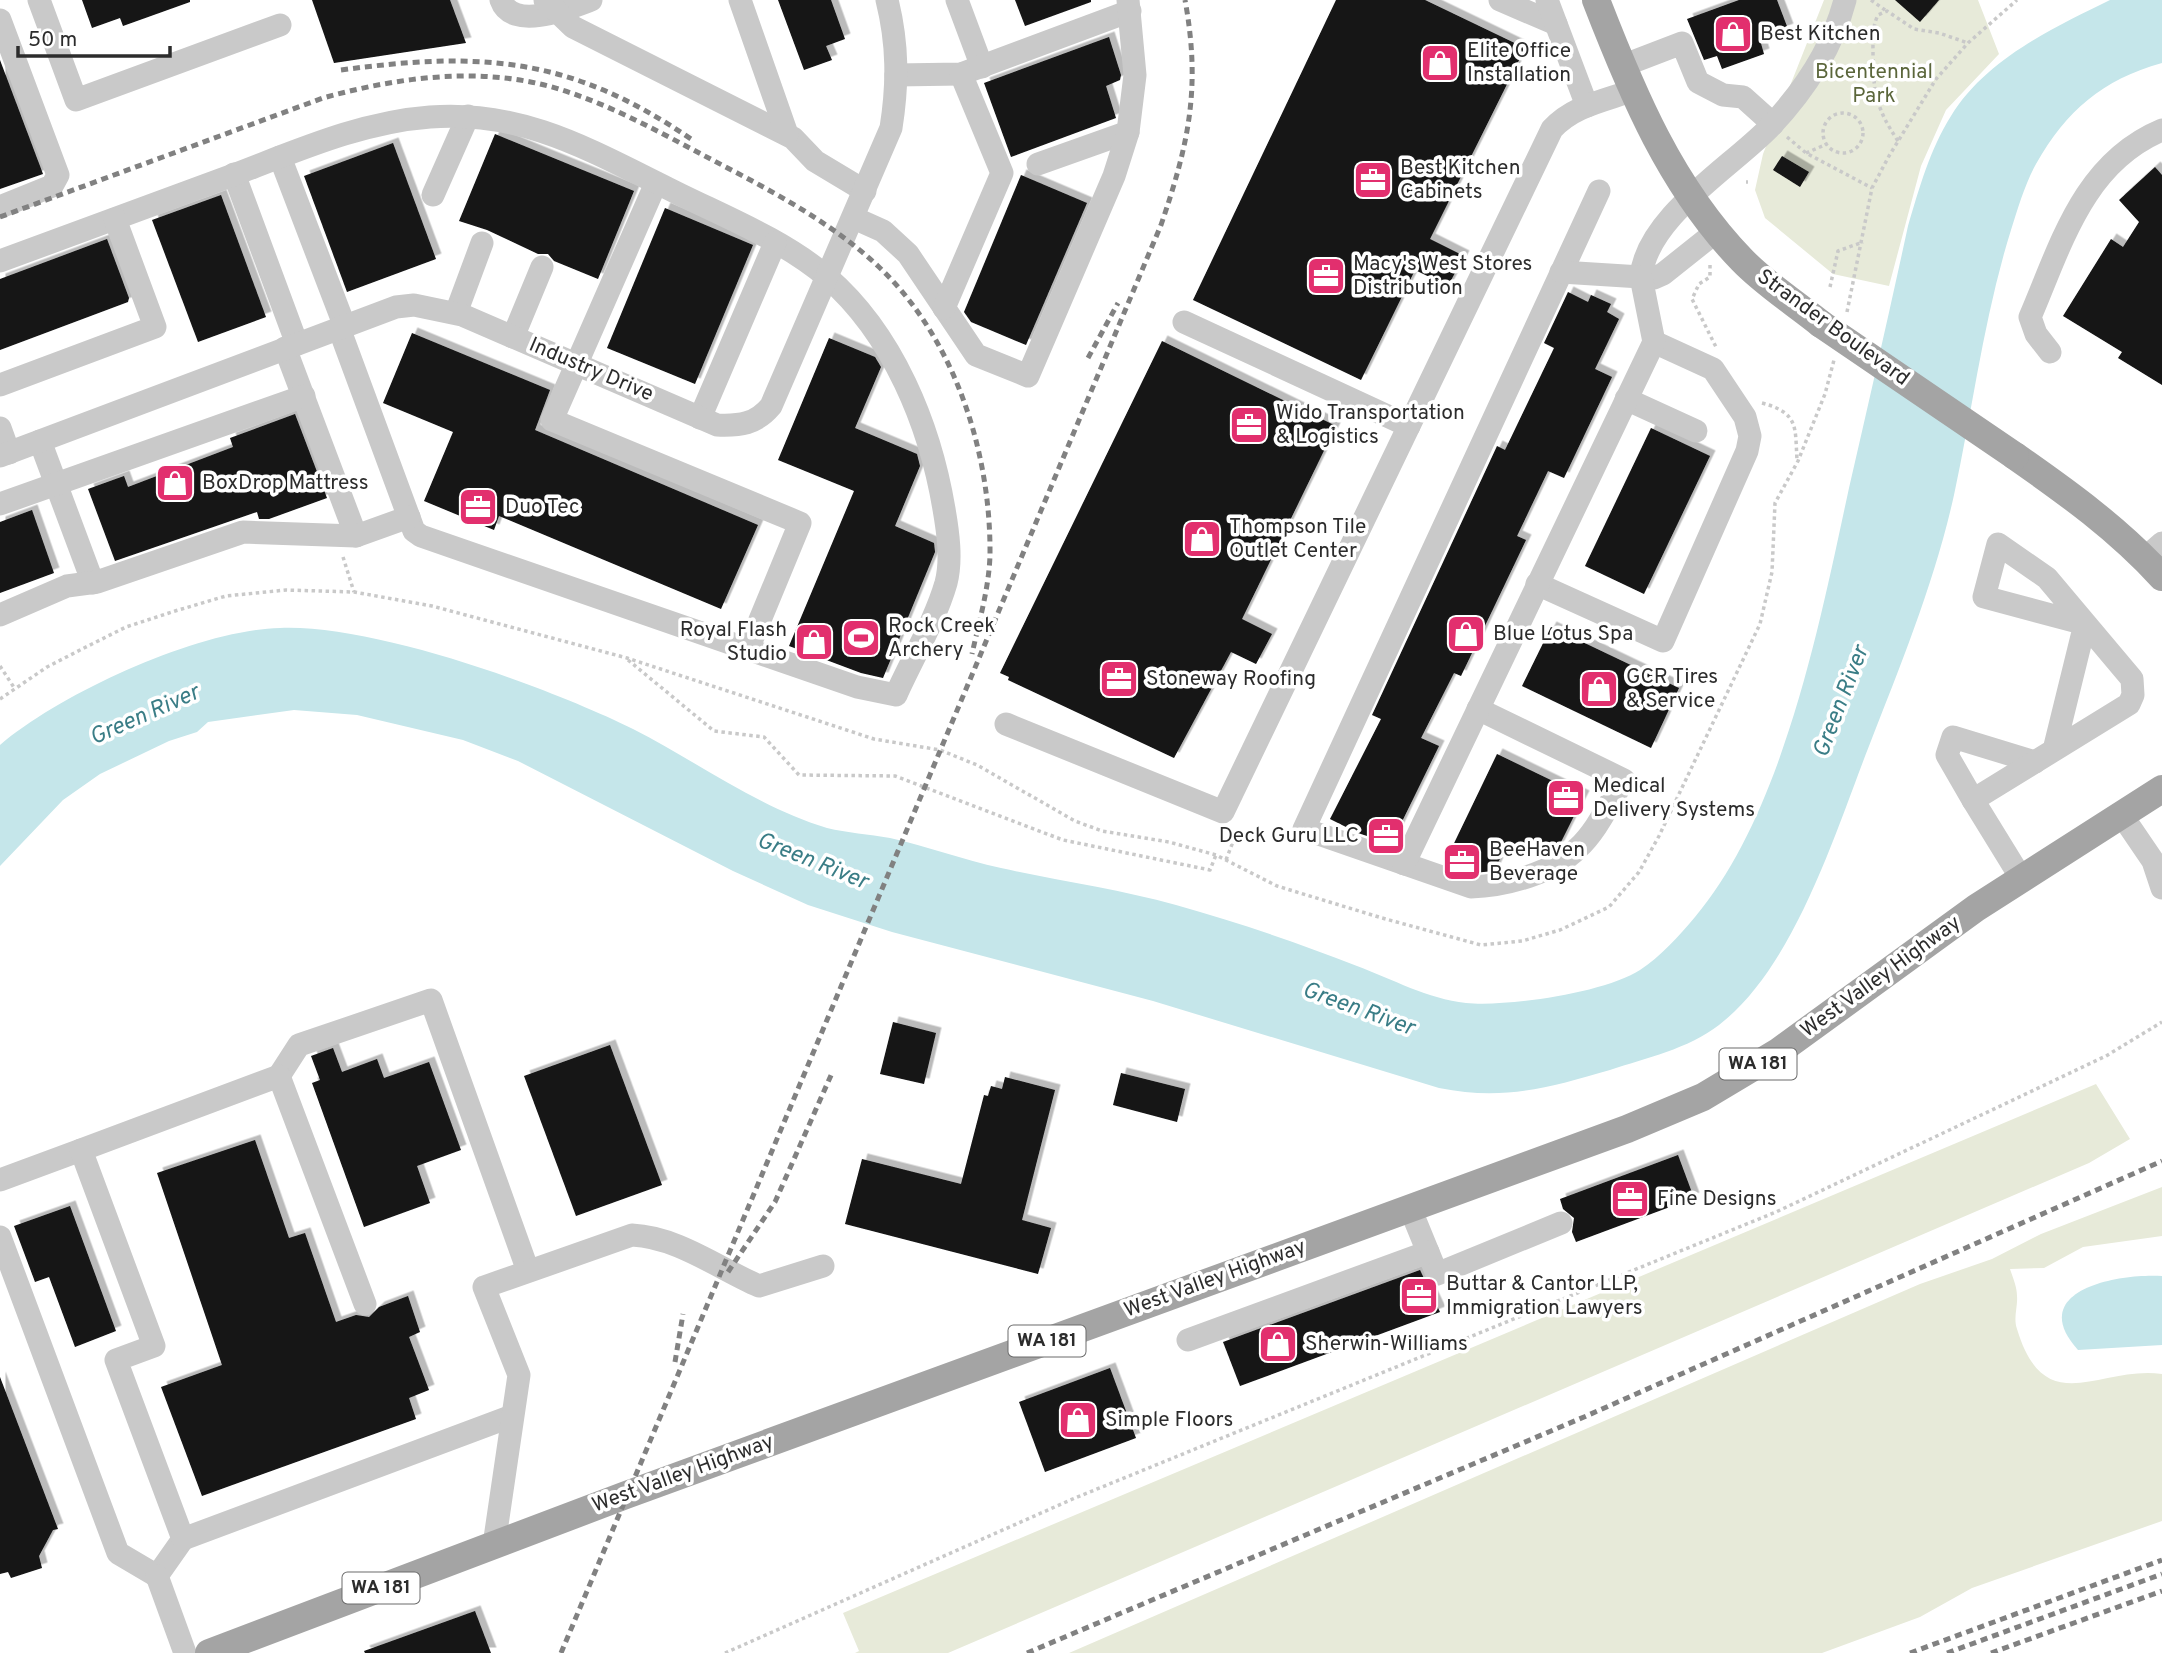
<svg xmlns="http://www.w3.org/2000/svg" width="2162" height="1653" font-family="Overpass,sans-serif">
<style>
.green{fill:#e7ead9}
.water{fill:#c5e6ea}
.building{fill:#131313;filter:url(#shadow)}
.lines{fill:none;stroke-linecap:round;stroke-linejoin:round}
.path{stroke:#c9c9c9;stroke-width:3.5;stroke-dasharray:3.5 3.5;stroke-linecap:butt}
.minor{stroke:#c9c9c9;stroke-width:23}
.major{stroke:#a4a4a4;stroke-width:28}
.rail{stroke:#818181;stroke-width:5;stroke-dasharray:7 5;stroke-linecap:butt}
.major-bridge{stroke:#a4a4a4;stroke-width:28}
.labels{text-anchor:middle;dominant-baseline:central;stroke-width:7;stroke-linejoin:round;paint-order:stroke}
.shield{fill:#fff;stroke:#6b6b6b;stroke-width:2}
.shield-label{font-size:19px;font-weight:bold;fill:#2c2c2c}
.poi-label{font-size:21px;fill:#2c2c2c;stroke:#fff;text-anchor:start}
.park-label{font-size:21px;fill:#5b663b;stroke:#fff}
.street-label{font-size:21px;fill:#2c2c2c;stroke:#fff}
.water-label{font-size:23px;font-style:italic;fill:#3a7d86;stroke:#fff}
</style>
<defs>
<filter id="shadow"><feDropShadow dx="5.5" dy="-5.5" stdDeviation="0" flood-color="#0004"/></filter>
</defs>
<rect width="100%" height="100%" fill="#fff"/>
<g class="green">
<path d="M1824 0H1978L1999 54 1946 110 1921 166 1889 286 1833 274 1765 218 1755 190 1763 154Z"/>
<path d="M2096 1084 2130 1139 2089 1163 948 1653H855L859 1651 843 1613Z"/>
<path d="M2162 1187V1236L2083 1247 2044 1268 2010 1269C2013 1278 2017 1287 2017 1296 2018 1306 2013 1318 2017 1329 2045 1422 2100 1365 2162 1374V1521L1972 1588 1920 1617 1822 1653H1069L1920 1284 1992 1259 2041 1234Z"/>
</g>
<g class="water">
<path d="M2110 0H2162V63C2102 80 2067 110 2036 164 2025 184 2018 208 2011 230 1984 316 1973 407 1954 495 1935 581 1901 664 1869 746 1835 833 1795 966 1719 1025 1688 1049 1646 1058 1610 1070 1548 1088 1503 1101 1439 1088L1153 1001 892 932 808 905 733 871 518 761 463 740 357 715 294 710 208 722 197 732 169 741 100 774 63 800 0 866V745C63 692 198 630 280 628 374 624 548 687 633 729 698 762 757 807 827 828 847 833 869 834 890 838 927 846 963 860 1001 868 1059 881 1119 889 1176 905 1237 922 1298 943 1357 966 1392 979 1428 999 1466 1003 1508 1007 1604 993 1640 970 1660 957 1679 936 1695 917 1784 811 1820 622 1849 488 1869 401 1889 314 1908 226 1919 189 1930 149 1951 116 1986 59 2053 28 2110 0Z"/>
<path d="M2162 1276V1345L2078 1350C2024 1290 2119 1273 2162 1276Z"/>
</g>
<g class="building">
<path d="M82 0H190V2L123 26 120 18 92 28Z"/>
<path d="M312 0H450L466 43 334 63Z"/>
<path d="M778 0H831L845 39 826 46 832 60 804 70Z"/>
<path d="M1015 0H1091V2L1025 26Z"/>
<path d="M1336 0H1425L1525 48 1430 239 1464 256 1448 286 1415 270 1361 380 1193 300Z"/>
<path d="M1739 0H1777L1788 29 1760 40 1764 54 1722 69 1717 56 1704 60 1687 19Z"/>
<path d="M1895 0H1939L1920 22Z"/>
<path d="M1109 37 1121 75 1120 80 1106 86 1116 118 1011 157 984 83Z"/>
<path d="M0 60 43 174 0 189Z"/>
<path d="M495 134 634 191 598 279 554 261 548 254H538L487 230 459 221Z"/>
<path d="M393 143 436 259 347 292 304 176Z"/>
<path d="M1782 156 1809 172 1800 187 1773 170Z"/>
<path d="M2155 167 2162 175V385L2118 358 2122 352 2063 316 2111 239 2123 247 2139 222 2119 200Z"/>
<path d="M1021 175 1087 203 1026 345 971 322 964 312Z"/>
<path d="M221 195 266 317 198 342 152 220Z"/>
<path d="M665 208 753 245 695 384 607 348Z"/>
<path d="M107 239 129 298 128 302 0 350V279Z"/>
<path d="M1568 292 1588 302 1591 295 1611 304 1607 312 1619 319 1595 369 1612 377 1564 478 1548 471 1517 536 1526 540 1461 676 1454 673 1421 738 1439 746 1391 844 1358 833 1330 819 1381 719 1372 715 1497 446 1505 450 1554 348 1544 343Z"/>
<path d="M412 333 550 390 535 430 758 525 721 609 499 516 494 530 424 501 453 432 383 403Z"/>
<path d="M829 338 875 357 881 367 855 428 917 454 920 466 895 526 934 543 935 552 883 678 861 673 789 646 854 491 778 460Z"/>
<path d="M1162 341 1336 426 1242 619 1272 634 1256 664 1231 652 1174 758 1008 680 1009 677 1000 673Z"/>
<path d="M295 414 327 498 269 519H259L257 512 115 561 88 489 124 476 128 487 233 447 230 438Z"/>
<path d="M1651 428 1710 456 1644 594 1585 566Z"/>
<path d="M32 510 54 573 0 593V522Z"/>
<path d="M1551 627 1679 688 1651 748 1522 686Z"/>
<path d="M1497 754 1584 796 1559 846 1538 857 1508 842 1494 871 1473 873 1445 862Z"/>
<path d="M893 1022 936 1033 924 1084 880 1074Z"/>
<path d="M610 1045 662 1185 576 1216 524 1076Z"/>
<path d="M333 1048 342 1072 377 1059 384 1078 429 1062 461 1150 417 1166 430 1203 364 1227 312 1083 320 1080 311 1056Z"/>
<path d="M1121 1073 1185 1089 1177 1122 1113 1105Z"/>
<path d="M1005 1077 1055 1090 1022 1220 1051 1228 1038 1274 845 1224 862 1159 961 1184 984 1095 988 1096 991 1086 1002 1089Z"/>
<path d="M255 1140 289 1238 305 1233 336 1322 356 1315 369 1317 379 1307 408 1296 420 1332 409 1337 429 1390 409 1398 416 1419 202 1496 161 1387 222 1365 157 1173Z"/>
<path d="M1678 1155 1694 1198 1576 1242 1572 1232 1574 1218 1563 1209 1560 1199Z"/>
<path d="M70 1206 116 1331 75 1347 49 1277 35 1282 14 1226Z"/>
<path d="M1420 1270 1440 1312 1240 1386 1223 1342Z"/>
<path d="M1110 1368 1136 1438 1045 1472 1019 1402Z"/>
<path d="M0 1377 58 1529 53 1530 39 1556 42 1568 11 1578 8 1572 0 1574Z"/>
<path d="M475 1611 491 1653H365L364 1651Z"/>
</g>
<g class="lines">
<g class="path">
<path d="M1871 0 1885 10"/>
<circle cx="1843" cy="133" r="20"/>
<path d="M1787 137 1806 153 1872 188"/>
<path d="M1898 141C1876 108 1873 92 1873 53 1873 40 1872 27 1878 15L1887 11 1914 29 1939 33 1968 43"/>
<path d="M1806 153 1827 144"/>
<path d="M1746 182H1748"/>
<path d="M1710 265V277L1699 284 1692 299 1716 347"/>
<path d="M1830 287 1838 251 1863 242"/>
<path d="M1847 312 1872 188 1889 156 1936 79 1968 43 2017 0"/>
<path d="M1762 403C1799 413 1795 427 1797 460"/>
<path d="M343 557 354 592"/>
<path d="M628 660 714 731 764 737 799 775 895 776 1063 840 1210 870 1216 855"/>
<path d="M0 666 15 689"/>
<path d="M0 699 47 667 84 648 126 627 175 611 226 596 286 590 354 592 432 606 627 658 874 739 940 750 977 765 1075 821 1102 831 1169 842 1216 855 1277 886 1382 918 1481 945 1522 941 1560 930 1609 907 1639 872 1659 836 1760 624 1772 572 1775 503 1798 461 1825 394 1834 360"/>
<path d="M1226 860 1236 834 1233 829"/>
<path d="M725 1653 1075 1498 1776 1212 2106 1056 2162 1022"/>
</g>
<g class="minor">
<path d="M39 0 76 100 280 25"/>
<path d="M501 0C512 32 570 8 591 0"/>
<path d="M545 0 573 27 793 138 815 161 865 191"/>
<path d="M740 0 787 134"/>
<path d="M957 0 982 67"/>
<path d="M1500 0 1556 24"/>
<path d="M1547 0 1587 106"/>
<path d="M0 20 58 175 52 186 0 207"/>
<path d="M1622 66 1682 43 1698 82 1723 95 1743 97 1773 124"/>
<path d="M896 75 961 74 1130 11"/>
<path d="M280 157 345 327"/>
<path d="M1038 164 1128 132"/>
<path d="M234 174 297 344"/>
<path d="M656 183 552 420 800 523 748 649"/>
<path d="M433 195 468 116"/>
<path d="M854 218 883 231 908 254 976 355 1028 376 1114 176 1128 132 1135 75 1128 0"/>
<path d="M1717 231 1663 274 1654 278 1641 277C1646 218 1730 168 1769 128 1804 91 1832 50 1845 0"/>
<path d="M0 261C78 232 157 203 236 174 299 150 362 122 430 117 521 110 588 149 667 188 720 215 781 238 827 277 893 334 930 425 944 509 948 532 952 560 946 583 935 621 912 659 896 695L857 687 421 536 414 531 339 328"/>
<path d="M944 308 1002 173 961 74"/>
<path d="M456 313 482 243"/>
<path d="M1184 322 1409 426"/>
<path d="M513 337 542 267"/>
<path d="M285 348 356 536"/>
<path d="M2050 352 2036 334 2030 317C2061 245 2083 163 2162 130"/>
<path d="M0 385 155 327 115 219"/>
<path d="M1626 399 1696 431"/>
<path d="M700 418 775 243"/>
<path d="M0 428 9 453"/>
<path d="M40 441 93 583"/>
<path d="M0 456 396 307 414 305 462 315 717 425C740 426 756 424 771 406L891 128C898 84 898 44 887 0"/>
<path d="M0 504 304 396"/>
<path d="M2145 558 2162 543"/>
<path d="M1537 584 1663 641 1747 451 1750 436 1745 417 1713 369 1654 342"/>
<path d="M0 615 67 586 97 582 243 532 356 536 409 517"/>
<path d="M1478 709 1624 780C1610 801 1597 831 1578 848 1553 873 1506 886 1471 887L1304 829 1599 191"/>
<path d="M1006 724 1223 812 1552 129C1573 106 1603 101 1631 91"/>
<path d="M1973 800 1947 755 1953 737 2035 762"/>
<path d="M2121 814 2153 861 2162 888"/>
<path d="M1404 864 1654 342 1641 277 1561 272"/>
<path d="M2021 878 1973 800 2129 704 2133 695 2132 679 2047 578 1998 544 1984 597 2085 624 2054 750"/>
<path d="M279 1076 299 1045 431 1000 528 1271"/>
<path d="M0 1180 81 1150"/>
<path d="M1410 1208 1437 1274 1561 1223"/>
<path d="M0 1237 118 1553 157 1576 183 1539"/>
<path d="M365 1304 279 1076 81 1150 154 1346 116 1360 183 1539 512 1416"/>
<path d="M1188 1340 1428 1252"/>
<path d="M494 1545 519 1375 484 1287 632 1235C677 1237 718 1268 759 1286L823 1266"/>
<path d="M157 1576 185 1653"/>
</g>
<g class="major">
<path d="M1596 0C1632 93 1671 187 1742 260 1765 284 1795 303 1821 324"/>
<path d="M2015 456C2068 493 2118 529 2162 577"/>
<path d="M209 1653 626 1495 1627 1129 1703 1097 1778 1052 1976 908 2162 789"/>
</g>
<g class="rail">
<path d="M341 70C482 51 571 57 691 139"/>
<path d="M0 217 323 98C391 79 466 68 536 83 594 96 650 127 701 154 762 186 828 219 879 267 955 339 991 453 990 555 989 588 979 622 972 654"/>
<path d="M1088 358 1118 303"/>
<path d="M728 1272 775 1202 832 1073"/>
<path d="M675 1362 683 1314"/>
<path d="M561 1653 1161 225C1189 143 1201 87 1185 0"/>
<path d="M1027 1653 1584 1417 2162 1161"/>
<path d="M1910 1653 2162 1560"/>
<path d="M1947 1653 2162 1574"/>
<path d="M1991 1653 2162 1591"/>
</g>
<path class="major-bridge" d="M1821 324 2015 456"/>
</g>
<defs>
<g id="shop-square" transform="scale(2.0125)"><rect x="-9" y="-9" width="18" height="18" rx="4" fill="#e22f6e" stroke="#fff"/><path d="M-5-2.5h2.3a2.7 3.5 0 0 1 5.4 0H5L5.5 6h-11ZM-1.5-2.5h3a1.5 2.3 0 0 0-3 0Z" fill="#fff"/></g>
<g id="office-square" transform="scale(2.0125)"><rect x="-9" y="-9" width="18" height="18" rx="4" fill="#e22f6e" stroke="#fff"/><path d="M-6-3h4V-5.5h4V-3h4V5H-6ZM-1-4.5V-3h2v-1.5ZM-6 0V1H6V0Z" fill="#fff"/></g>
<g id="stadium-square" transform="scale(2.0125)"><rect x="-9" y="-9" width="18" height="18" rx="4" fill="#e22f6e" stroke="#fff"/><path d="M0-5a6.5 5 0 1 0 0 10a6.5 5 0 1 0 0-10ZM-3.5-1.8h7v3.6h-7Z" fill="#fff"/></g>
</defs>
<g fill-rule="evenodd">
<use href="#shop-square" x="1733" y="34"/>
<use href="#shop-square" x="1440" y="63"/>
<use href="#office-square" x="1373" y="180"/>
<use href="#office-square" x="1326" y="276"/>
<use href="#office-square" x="1249" y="425"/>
<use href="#shop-square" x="175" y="483"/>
<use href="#office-square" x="478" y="507"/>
<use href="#shop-square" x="1202" y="539"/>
<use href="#shop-square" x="1466" y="634"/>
<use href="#stadium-square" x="861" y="638"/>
<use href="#shop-square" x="814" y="642"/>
<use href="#office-square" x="1119" y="679"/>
<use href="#shop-square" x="1599" y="689"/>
<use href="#office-square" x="1566" y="798"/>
<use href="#office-square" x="1386" y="836"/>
<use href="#office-square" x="1462" y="862"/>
<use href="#office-square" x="1630" y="1199"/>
<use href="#office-square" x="1419" y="1296"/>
<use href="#shop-square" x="1278" y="1344"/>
<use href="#shop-square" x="1078" y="1420"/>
</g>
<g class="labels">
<g class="shield">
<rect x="1719.5" y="1048.5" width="77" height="31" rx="5"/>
<rect x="1008.5" y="1325.5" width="77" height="31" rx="5"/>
<rect x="342.5" y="1572.5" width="77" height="31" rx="5"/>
</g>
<g class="shield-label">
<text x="1758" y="1064">WA 181</text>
<text x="1047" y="1341">WA 181</text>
<text x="381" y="1588">WA 181</text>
</g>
<g class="poi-label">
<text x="1760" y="34">Best Kitchen</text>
<text x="1467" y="51">Elite Office<tspan x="1467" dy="24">Installation</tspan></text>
<text x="1400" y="168">Best Kitchen<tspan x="1400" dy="24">Cabinets</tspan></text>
<text x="1353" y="264">Macy's West Stores<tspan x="1353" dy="24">Distribution</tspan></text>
<text x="1276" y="413">Wido Transportation<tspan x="1276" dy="24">&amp; Logistics</tspan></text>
<text x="202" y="483">BoxDrop Mattress</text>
<text x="505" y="507">Duo Tec</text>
<text x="1229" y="527">Thompson Tile<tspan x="1229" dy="24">Outlet Center</tspan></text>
<text x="888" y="626">Rock Creek<tspan x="888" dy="24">Archery</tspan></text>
<text x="787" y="630" text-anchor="end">Royal Flash<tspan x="787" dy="24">Studio</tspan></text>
<text x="1493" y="634">Blue Lotus Spa</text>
<text x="1626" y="677">GCR Tires<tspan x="1626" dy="24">&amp; Service</tspan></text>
<text x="1146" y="679">Stoneway Roofing</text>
<text x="1593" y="786">Medical<tspan x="1593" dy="24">Delivery Systems</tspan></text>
<text x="1359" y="836" text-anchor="end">Deck Guru LLC</text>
<text x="1489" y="850">BeeHaven<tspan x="1489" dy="24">Beverage</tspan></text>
<text x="1657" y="1199">Fine Designs</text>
<text x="1446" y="1284">Buttar &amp; Cantor LLP,<tspan x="1446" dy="24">Immigration Lawyers</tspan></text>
<text x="1305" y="1344">Sherwin-Williams</text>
<text x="1105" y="1420">Simple Floors</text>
</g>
<g class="park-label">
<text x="1874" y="72">Bicentennial<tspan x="1874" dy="24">Park</tspan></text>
</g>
<g class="street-label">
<text transform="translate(1833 328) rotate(36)">Strander Boulevard</text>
<text transform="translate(591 370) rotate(23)">Industry Drive</text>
<text transform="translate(1881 977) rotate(-36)">West Valley Highway</text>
<text transform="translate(1215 1279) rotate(-20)">West Valley Highway</text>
<text transform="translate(683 1474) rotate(-20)">West Valley Highway</text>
</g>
<g class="water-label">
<text transform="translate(1842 702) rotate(-69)">Green River</text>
<text transform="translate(145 716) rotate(-24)">Green River</text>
<text transform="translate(812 862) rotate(22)">Green River</text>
<text transform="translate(1358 1010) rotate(20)">Green River</text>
</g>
</g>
<path d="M18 46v10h152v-10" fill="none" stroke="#2c2c2c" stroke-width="3.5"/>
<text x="28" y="46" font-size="21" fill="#2c2c2c" stroke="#ffffff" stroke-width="5" paint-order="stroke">50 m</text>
</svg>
